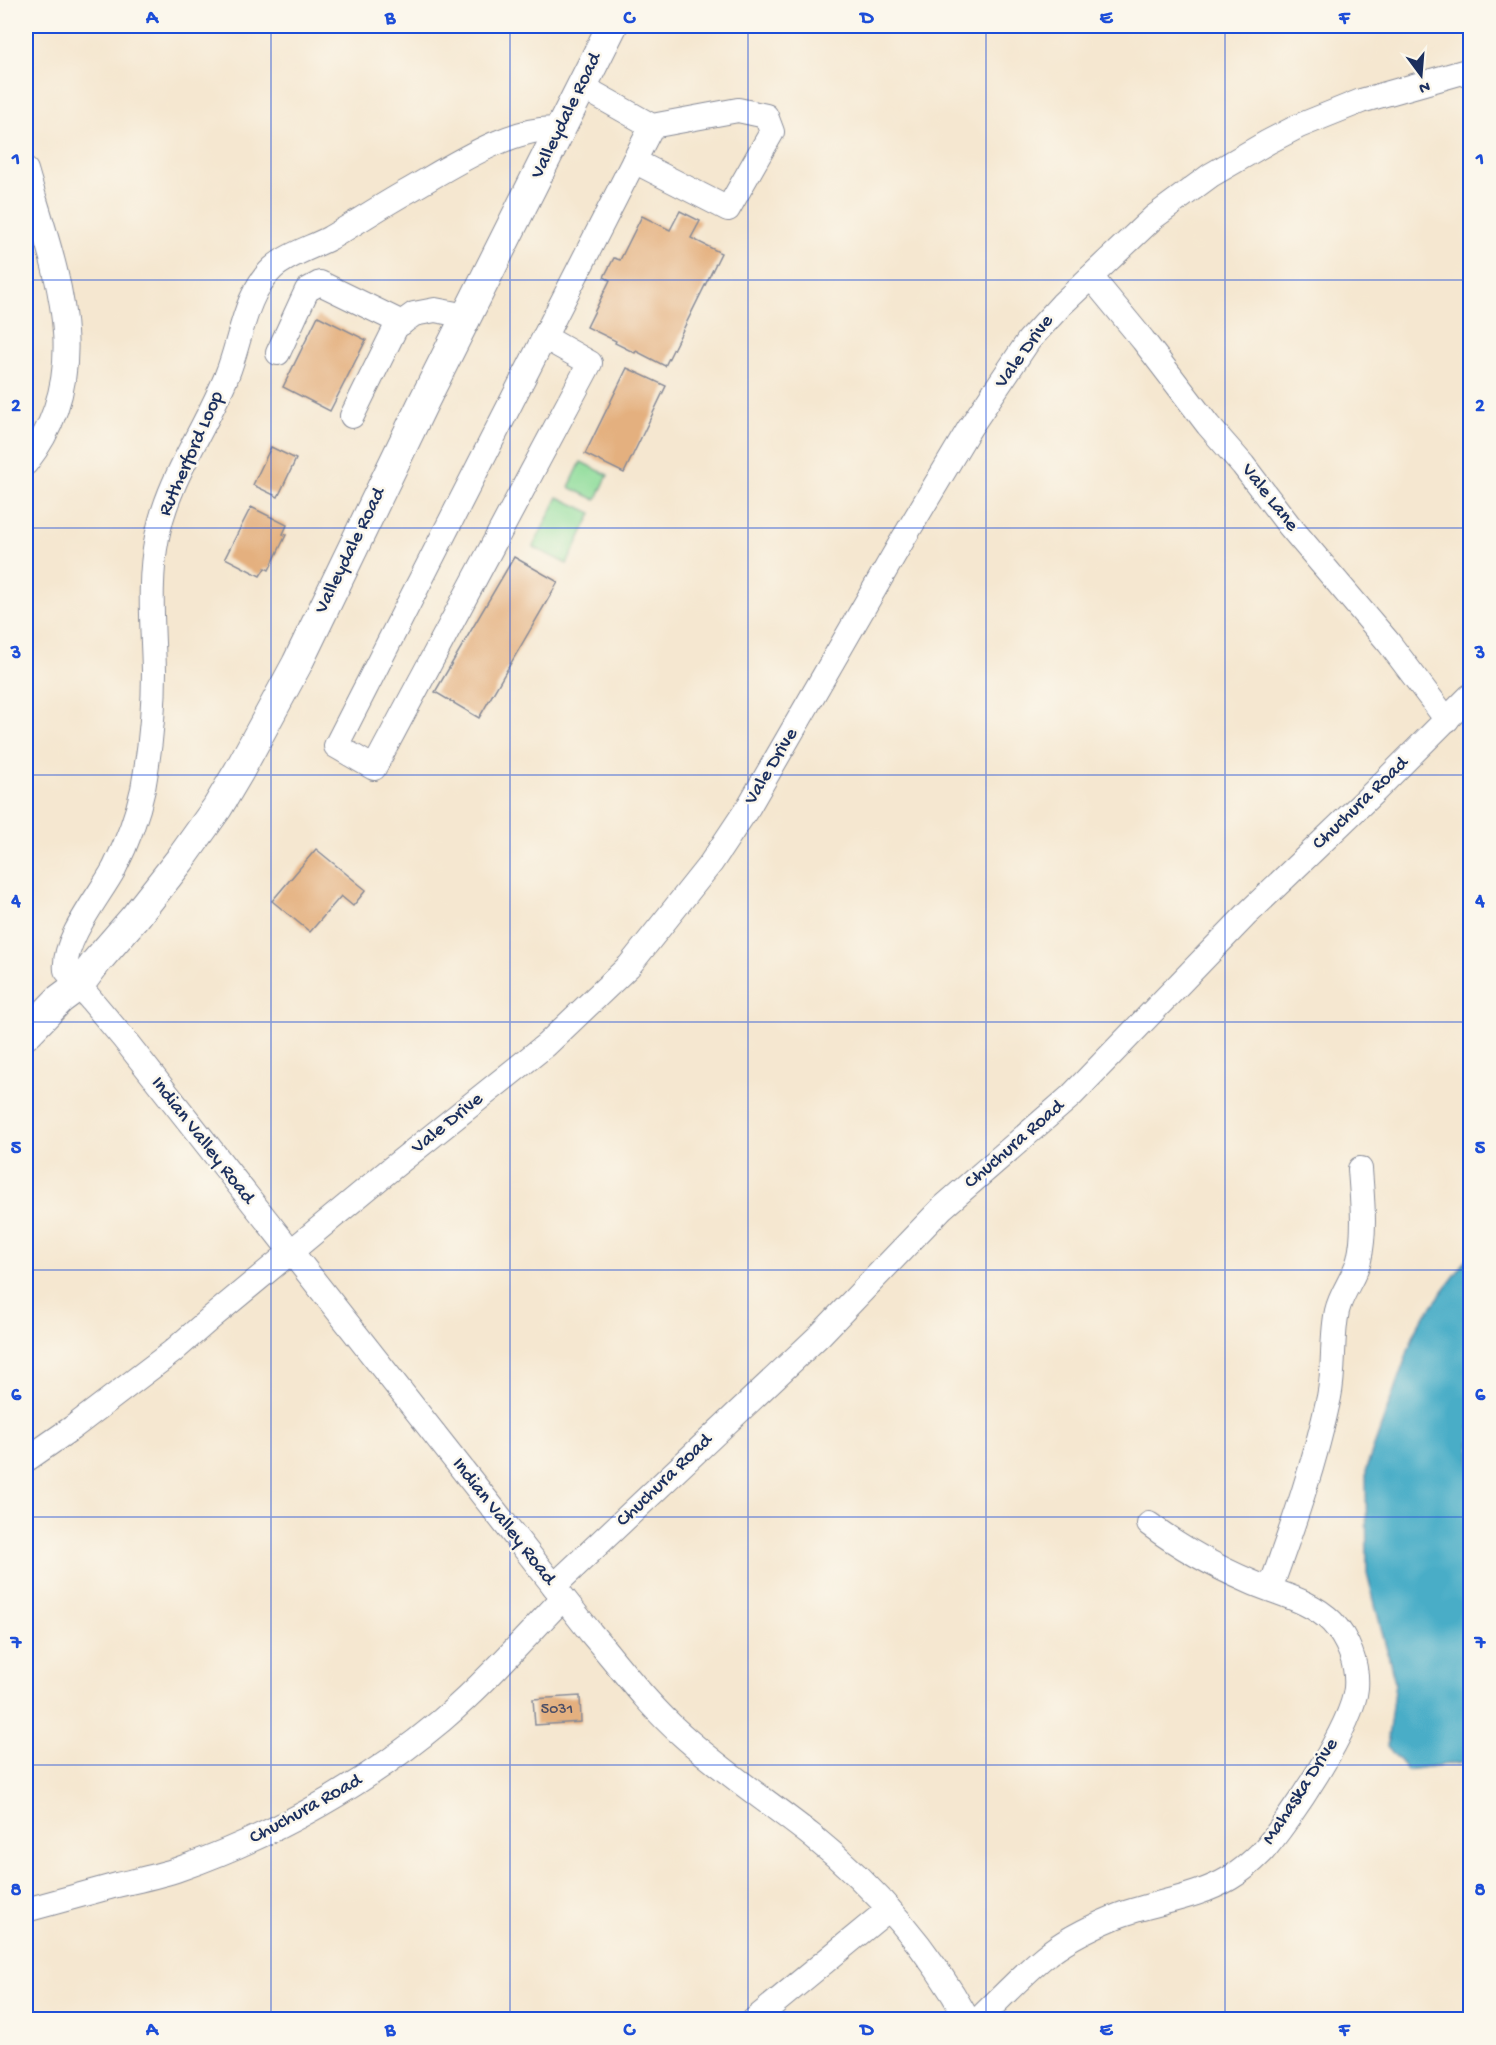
<svg xmlns="http://www.w3.org/2000/svg" width="1496" height="2045" font-family="'Gochi Hand',sans-serif">
<style>
.green{fill:#90dd9b;stroke:#56867c;stroke-width:1.5}
.water{fill:#48adc7;stroke:#326e92;stroke-width:1.5}
.building{fill:#e4b07f}
.lines{fill:none;stroke-linecap:round;stroke-linejoin:round}
.minor-casing{stroke:#888b97;stroke-width:26}
.major-casing{stroke:#888b97;stroke-width:32}
.minor{stroke:#fff;stroke-width:24}
.major{stroke:#fff;stroke-width:30}
.grid{fill:none;stroke:#1d4ed8;stroke-width:1.5;stroke-opacity:0.55}
.labels{text-anchor:middle;dominant-baseline:central;stroke-width:5;stroke-linejoin:round;paint-order:stroke}
.number-label{font-size:16px;fill:#4d4f66}
.street-label{font-size:20px;fill:#1b2f5e;stroke:#fbf7ec}
.neatline{fill:none;stroke:#1d4ed8;stroke-width:2}
.grid-label{font-size:20px;text-anchor:middle;font-weight:bold;fill:#1d4ed8}
</style>
<rect width="100%" height="100%" fill="#fbf7ec"/>
<filter id="ink" filterUnits="userSpaceOnUse"><feTurbulence type="fractalNoise" baseFrequency=".0167" numOctaves="2"/><feDisplacementMap in="SourceGraphic" scale="12" xChannelSelector="R" yChannelSelector="G"/><feConvolveMatrix kernelMatrix="1 2 1 2 8 2 1 2 1" color-interpolation-filters="sRGB"/></filter>
<filter id="wash" filterUnits="userSpaceOnUse"><feTurbulence type="fractalNoise" baseFrequency=".008" numOctaves="4" result="noise"/><feDisplacementMap in="SourceGraphic" scale="24" xChannelSelector="R" yChannelSelector="G"/><feGaussianBlur stdDeviation="1.35" result="paint"/><feColorMatrix in="noise" values="0 0 0 0 0 0 0 0 0 0 0 0 0 0 0 0 0 1.4 0 .05"/><feComposite in="paint" operator="in"/></filter>
<g filter="url(#wash)">
<rect width="100%" height="100%" fill="#f5e7d0"/>
<g class="green">
<path d="M581 462 608 475 596 500 569 487Z"/>
<path d="M558 497 592 513 567 564 533 547Z"/>
</g>
<path class="water" d="M1470 1255V1761L1407 1770 1387 1746 1395 1682 1367 1573 1366 1469 1417 1326Z"/>
<g id="blocks">
<g class="building">
<path d="M680 211 700 221 691 238 721 253 665 366 636 351 635 353 615 343 616 341 587 327 610 280 604 277 614 258 620 260 642 216 670 230Z"/>
<path d="M318 316 366 340 330 411 283 387Z"/>
<path d="M627 368 666 386 624 473 585 454Z"/>
<path d="M271 447 296 459 278 497 253 485Z"/>
<path d="M251 507 287 525 283 534 286 535 269 570 265 568 260 576 225 558Z"/>
<path d="M514 557 558 582 479 718 435 692Z"/>
<path d="M316 849 366 890 353 906 341 896 310 932 272 901Z"/>
<path d="M580 1696 581 1722 535 1725 533 1699Z"/>
</g>
</g>
</g>
<g filter="url(#ink)">
<use href="#blocks" fill-opacity="0" stroke="#888b97" stroke-width="1.5"/>
<g class="lines">
<g class="minor-casing">
<g id="minor">
<path d="M581 86 652 126 738 110 766 116 772 132 728 209 634 161 652 126"/>
<path d="M560 130C515 123 447 169 408 191 381 206 356 223 330 238 311 248 289 254 273 268 244 295 241 341 227 375 205 430 168 479 157 537 148 582 153 627 154 671 154 710 150 750 143 789 137 817 127 843 114 869 100 895 62 941 66 970L124 1039 591 1633C620 1667 648 1705 682 1735 723 1772 769 1802 812 1836 874 1886 929 1949 968 2020"/>
<path d="M26 170C54 268 99 371 26 463"/>
<path d="M1091 277 1143 340 1208 425 1243 465 1288 524 1389 643 1447 720"/>
<path d="M544 337 590 363 374 768 336 746 634 161"/>
<path d="M278 353 307 290 320 283 402 323"/>
<path d="M352 416 396 327 414 314 435 310 467 316"/>
<path d="M26 1460 72 1428 172 1352 212 1317 392 1168 546 1045 629 966 711 863 749 806 902 541 969 429 1029 340 1062 304 1154 217 1211 175 1268 142 1299 126 1361 101 1470 70"/>
<path d="M554 1586 821 1334 942 1208 1071 1096 1247 914 1374 792 1470 696"/>
<path d="M1270 1589C1293 1526 1315 1463 1329 1397 1335 1368 1331 1339 1337 1311 1341 1293 1354 1278 1359 1260 1366 1230 1362 1199 1360 1169"/>
<path d="M26 1910C56 1902 87 1893 117 1885 138 1880 159 1876 179 1869 275 1835 363 1786 442 1720 485 1683 524 1639 563 1598"/>
<path d="M754 2020 889 1909"/>
<path d="M978 2020C1000 1999 1021 1976 1044 1957 1064 1940 1091 1927 1115 1917 1153 1902 1195 1899 1230 1878 1242 1871 1253 1861 1262 1852 1288 1823 1353 1725 1356 1688 1358 1665 1348 1639 1332 1622 1310 1600 1278 1594 1251 1582 1214 1566 1181 1548 1149 1524"/>
</g>
</g>
<g class="major-casing">
<path id="major" d="M26 1034 60 999 79 985 97 961 136 916 180 860 217 808 239 771 297 664 423 403 612 26"/>
</g>
<use href="#minor" class="minor"/>
<use href="#major" class="major"/>
</g>
</g>
<path class="grid" d="M271 26V2020M510 26V2020M748 26V2020M986 26V2020M1225 26V2020M26 280H1470M26 528H1470M26 775H1470M26 1022H1470M26 1270H1470M26 1517H1470M26 1765H1470"/>
<g class="labels">
<g class="number-label">
<text x="557" y="1710">5031</text>
</g>
<g class="street-label">
<text transform="translate(567 116) rotate(-64)">Valleydale Road</text>
<text transform="translate(1025 352) rotate(-54)">Vale Drive</text>
<text transform="translate(192 454) rotate(-66)">Rutherford Loop</text>
<text transform="translate(1269 498) rotate(52)">Vale Lane</text>
<text transform="translate(351 551) rotate(-64)">Valleydale Road</text>
<text transform="translate(772 767) rotate(-59)">Vale Drive</text>
<text transform="translate(1361 804) rotate(-44)">Chuchura Road</text>
<text transform="translate(448 1124) rotate(-39)">Vale Drive</text>
<text transform="translate(202 1141) rotate(52)">Indian Valley Road</text>
<text transform="translate(1015 1145) rotate(-41)">Chuchura Road</text>
<text transform="translate(665 1481) rotate(-44)">Chuchura Road</text>
<text transform="translate(503 1522) rotate(52)">Indian Valley Road</text>
<text transform="translate(1301 1792) rotate(-57)">Mahaska Drive</text>
<text transform="translate(306 1810) rotate(-29)">Chuchura Road</text>
</g>
</g>
<rect width="1496" height="2045" fill="none" stroke="#fbf7ec" stroke-width="66"/>
<g transform="translate(1421 75) rotate(164)" stroke="#fbf7ec" stroke-width="4.5" paint-order="stroke">
<path d="M0-4.5L10 22L0 15L-10 22Z" fill="#1b2f5e"/>
<text y="-9" font-size="16" font-weight="bold" text-anchor="middle" fill="#1b2f5e">N</text>
</g>
<rect x="33" y="33" width="1430" height="1979" class="neatline"/>
<g class="grid-label">
<text x="152" y="23">A</text>
<text x="390" y="23">B</text>
<text x="629" y="23">C</text>
<text x="867" y="23">D</text>
<text x="1106" y="23">E</text>
<text x="1344" y="23">F</text>
<text x="16" y="164">1</text>
<text x="1480" y="164">1</text>
<text x="16" y="411">2</text>
<text x="1480" y="411">2</text>
<text x="16" y="658">3</text>
<text x="1480" y="658">3</text>
<text x="16" y="906">4</text>
<text x="1480" y="906">4</text>
<text x="16" y="1153">5</text>
<text x="1480" y="1153">5</text>
<text x="16" y="1400">6</text>
<text x="1480" y="1400">6</text>
<text x="16" y="1648">7</text>
<text x="1480" y="1648">7</text>
<text x="16" y="1895">8</text>
<text x="1480" y="1895">8</text>
<text x="152" y="2035">A</text>
<text x="390" y="2035">B</text>
<text x="629" y="2035">C</text>
<text x="867" y="2035">D</text>
<text x="1106" y="2035">E</text>
<text x="1344" y="2035">F</text>
</g>
</svg>
